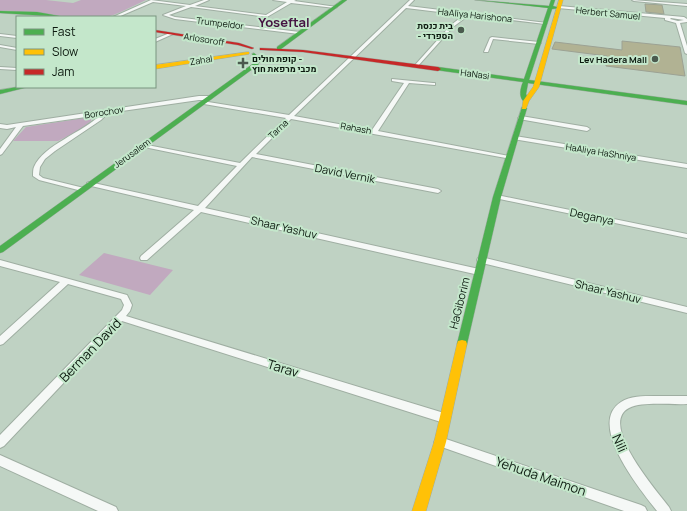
<svg xmlns="http://www.w3.org/2000/svg" width="687" height="511" font-family="Manrope,Heebo,sans-serif">
<style>
.green{fill:#c1a9bf}
.building{fill:#b1b293;stroke:#9ca294}
.lines{fill:none;stroke-linecap:round;stroke-linejoin:round}
.street-casing{stroke:#9faea2;stroke-width:2}
.fast-casing{stroke:#9faea2;stroke-width:1}
.slow-casing{stroke:#9faea2;stroke-width:1}
.jam-casing{stroke:#9faea2;stroke-width:1}
.street{fill:#f5f8f6;fill-rule:evenodd}
.fast{fill:#4caf50;fill-rule:evenodd}
.slow{fill:#ffc107;fill-rule:evenodd}
.jam{fill:#c62828;fill-rule:evenodd}
.poi-dot{fill:#4b5a4e;stroke:#c4e7cb;stroke-width:1.5}
.labels{text-anchor:middle;dominant-baseline:central;stroke-width:4;stroke-linejoin:round;paint-order:stroke}
.far-street-label{font-size:9px;fill:#0c190f;stroke:#c4e7cb}
.far-poi-label{font-size:9px;font-weight:bold;fill:#0c190f;stroke:#c4e7cb;text-anchor:end}
.street-label{font-size:11px;fill:#0c190f;stroke:#c4e7cb}
.far-district-label{font-size:13px;font-weight:bold;fill:#441241;stroke:#c4e7cb}
.near-street-label{font-size:13px;fill:#0c190f;stroke:#c4e7cb}
</style>
<rect width="100%" height="100%" fill="#bfd2c3"/>
<g class="green">
<path d="M0 0H46L73 3 81 0H146C134 5 116 16 104 17 69 21 35 9 0 11Z"/>
<path d="M91 117V121L80 130 58 141H13L26 127Z"/>
<path d="M104 253 173 270 150 295 79 275Z"/>
</g>
<g class="building">
<path d="M645 4 662 5 664 14 646 12Z"/>
<path d="M622 41 680 47 685 76 606 66 607 56 552 49 555 42 622 50Z"/>
</g>
<g class="lines">
<g class="street-casing">
<g id="street">
<path d="M151 0 190 5 204 0H209L195 6 266 15 287 2 273 0H296L294 1 337 7 335 8 291 3 267 17 191 7 169 15 175 17 300 32 299 34 175 19 163 15 186 6 153 2 118 17H113Z"/>
<path d="M410 0H414L408 6 547 23 545 24 469 15 453 27 417 67 415 66V65L451 25 464 15 406 8 294 116 372 130 404 83 392 81V79L433 83H435V85L409 83 378 131 509 156 511 157V159L291 119 256 154 438 189 441 191 438 193 252 157 205 208 479 269 483 272 482 274 479 275 201 212 147 260H141L140 258 141 256 194 210 87 185V183L89 182 198 206 237 166 144 147 141 145 142 144 240 163 286 118 204 104 202 103V101L289 115Z"/>
<path d="M632 0 687 4V6L634 1Z"/>
<path d="M559 6 684 17 687 19V22L680 23 687 46V54L685 53 676 23 665 20V18L558 8ZM671 18 684 20 678 21 670 19Z"/>
<path d="M170 33 173 34 155 42V39Z"/>
<path d="M0 34 17 36V38L0 36Z"/>
<path d="M492 37 539 42 541 43 539 44 493 39 488 52H484L490 38Z"/>
<path d="M0 45 17 48V50L0 47Z"/>
<path d="M0 67 17 68V70L0 69Z"/>
<path d="M199 96H209L212 98 209 100H199L108 113 101 120 55 151 45 159 40 167 39 175 43 178 84 188V190L82 191 39 180 33 176C33 173 33 169 34 167 43 145 84 132 100 115L23 126 2 154 0 155V149L16 127 7 129 0 128V124L7 125Z"/>
<path d="M521 116 587 127 590 129 587 131 519 119 518 118Z"/>
<path d="M515 136 687 164V168L513 139V137Z"/>
<path d="M497 195 687 234V238L495 198 494 197Z"/>
<path d="M481 257 687 307V313L478 262 477 260 478 258Z"/>
<path d="M0 260 127 295 132 305 130 311 126 316 444 413 448 415 449 418 448 421 444 423 122 321 4 446 0 448V435L122 310 124 305 121 299 68 284 3 344 0 345V336L60 282 0 266Z"/>
<path d="M654 396H687V404C671 405 643 401 629 408 598 424 657 491 669 507L671 511H657C641 491 586 424 621 402 630 396 643 396 654 396Z"/>
<path d="M440 437 641 505 645 507 647 511H624L436 445 434 442 436 439Z"/>
<path d="M0 455 116 507 118 511H98L0 466Z"/>
</g>
</g>
<g class="fast-casing">
<g id="fast">
<path d="M342 0H347L281 49H277V47Z"/>
<path d="M475 0 549 6 551 0H555L553 6 560 8 552 9 529 80 687 101V105L528 83 526 94 529 101 526 103C518 99 520 89 523 82L436 70V68L438 67 524 79 548 8Z"/>
<path d="M0 11 37 12 65 17 0 13Z"/>
<path d="M254 53 261 59 258 65 3 252 0 253V246L254 63 255 59 252 54Z"/>
<path d="M17 87H28L0 94V90Z"/>
<path d="M522 107 527 108 501 197 467 344 466 347 462 348 458 347 457 344 493 197Z"/>
</g>
</g>
<g class="slow-casing">
<g id="slow">
<path d="M559 0H563L539 87 529 101 526 109H522L523 101 533 87Z"/>
<path d="M247 52H249V54L155 69V65Z"/>
<path d="M462 340 466 341 467 344 446 442 426 511H412L434 442 457 344 458 341Z"/>
</g>
</g>
<g class="jam-casing">
<g id="jam">
<path d="M155 30 239 43 254 48 252 49 238 45 155 32Z"/>
<path d="M260 48 303 50 438 67 441 69 438 71 303 52 262 50H260Z"/>
</g>
</g>
<use href="#street" class="street"/>
<use href="#fast" class="fast"/>
<use href="#slow" class="slow"/>
<use href="#jam" class="jam"/>
</g>
<g class="poi-dot">
<circle cx="461" cy="30" r="4"/>
<circle cx="655" cy="59" r="4"/>
<path d="M241 57h4v4h4v4h-4v4h-4v-4h-4v-4h4z"/>
</g>
<g class="labels">
<g class="far-street-label">
<text transform="translate(608 13) rotate(6)">Herbert Samuel</text>
<text transform="translate(475 15) rotate(6)">HaAliya Harishona</text>
<text transform="translate(220 23) rotate(7)">Trumpeldor</text>
<text transform="translate(204 39) rotate(9)">Arlosoroff</text>
<text transform="translate(201 60) rotate(-9)">Zahal</text>
<text transform="translate(475 74) rotate(8)">HaNasi</text>
<text transform="translate(104 112) rotate(-9)">Borochov</text>
<text transform="translate(356 128) rotate(10)">Rahash</text>
<text transform="translate(278 129) rotate(-44)">Tarna</text>
<text transform="translate(601 152) rotate(9)">HaAliya HaShniya</text>
<text transform="translate(132 153) rotate(-36)">Jerusalem</text>
</g>
<g class="far-poi-label">
<text x="453" y="25">בית כנסת<tspan x="453" dy="10">- הספרדי</tspan></text>
<text x="252" y="58" text-anchor="start">קופת חולים -<tspan x="252" dy="10">מכבי מרפאת חוץ</tspan></text>
<text x="647" y="59">Lev Hadera Mall</text>
</g>
<g class="street-label">
<text transform="translate(345 173) rotate(11)">David Vernik</text>
<text transform="translate(592 216) rotate(12)">Deganya</text>
<text transform="translate(284 227) rotate(13)">Shaar Yashuv</text>
<text transform="translate(608 291) rotate(14)">Shaar Yashuv</text>
<text transform="translate(459 303) rotate(-76)">HaGiborim</text>
</g>
<g class="far-district-label">
<text x="284" y="22">Yoseftal</text>
</g>
<g class="near-street-label">
<text transform="translate(90 350) rotate(-46)">Berman David</text>
<text transform="translate(283 368) rotate(17)">Tarav</text>
<text transform="translate(620 443) rotate(66)">Nili</text>
<text transform="translate(541 476) rotate(19)">Yehuda Maimon</text>
</g>
</g>
<rect x="16" y="16" width="140" height="72" fill="#c4e7cb" stroke="#7a9580"/>
<rect x="24" y="29" width="20" height="6" fill="#4caf50" stroke="#7a9580"/>
<text x="52" y="36" font-size="12" fill="#0c190f">Fast</text>
<rect x="24" y="49" width="20" height="6" fill="#ffc107" stroke="#7a9580"/>
<text x="52" y="56" font-size="12" fill="#0c190f">Slow</text>
<rect x="24" y="69" width="20" height="6" fill="#c62828" stroke="#7a9580"/>
<text x="52" y="76" font-size="12" fill="#0c190f">Jam</text>
</svg>
